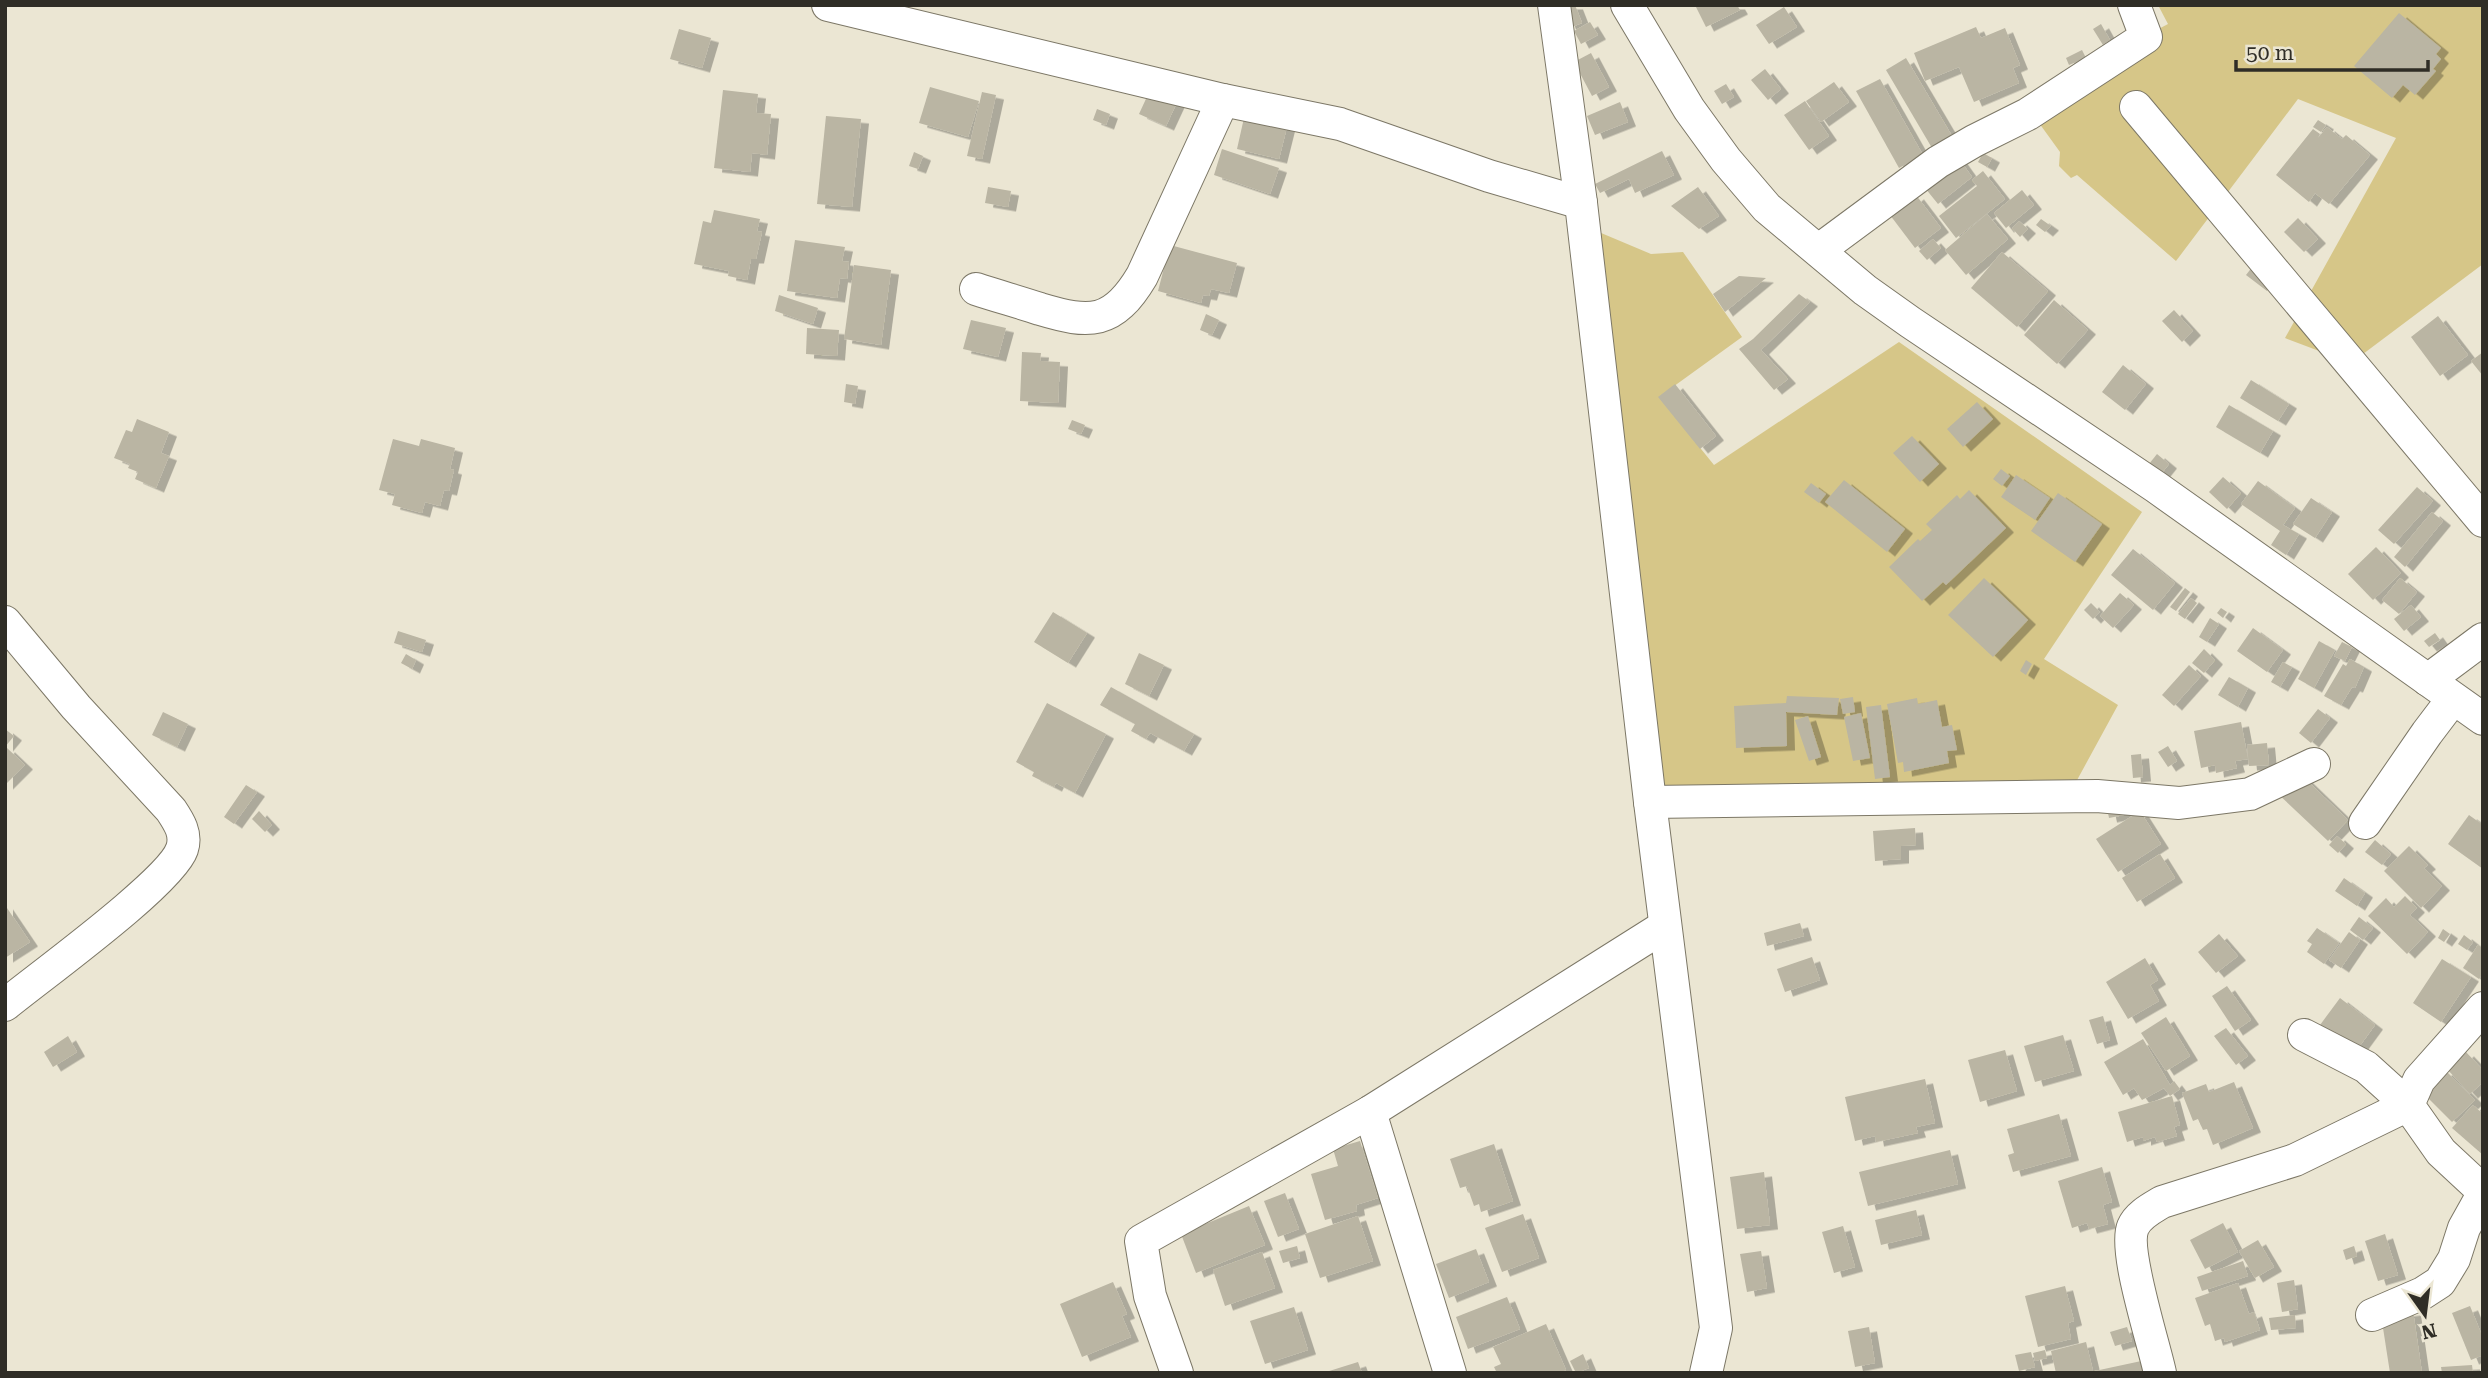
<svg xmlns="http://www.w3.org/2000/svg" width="2488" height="1378" font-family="'Roboto Serif',serif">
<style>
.green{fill:#d6c688}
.building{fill:#bab5a3;filter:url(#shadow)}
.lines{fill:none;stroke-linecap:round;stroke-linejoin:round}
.minor-casing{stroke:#7c7766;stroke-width:34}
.minor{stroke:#fff;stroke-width:32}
</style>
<defs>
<filter id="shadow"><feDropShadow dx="8" dy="4.5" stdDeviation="0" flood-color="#0004"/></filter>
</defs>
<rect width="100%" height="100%" fill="#ebe6d3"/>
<g class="green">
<path d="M2158 5H2483V264L2351 363 2285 338 2396 138 2298 99 2176 261 2077 175 2071 178 2059 166 2060 152 2034 116 2104 58 2168 24Z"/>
<path d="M1575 222 1651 254 1683 252 1742 337 1659 397 1714 465 1899 342 2142 512 2044 659 2118 705 2070 793 1643 795Z"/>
</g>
<g class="building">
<path d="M1561 5H1575L1582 23 1569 28Z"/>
<path d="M1695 5H1737L1740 10 1706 27Z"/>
<path d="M1784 7 1797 27 1769 44 1756 25Z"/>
<path d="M2399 13 2441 48 2436 54 2441 59 2433 69 2436 71 2415 95 2403 85 2392 98 2354 66Z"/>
<path d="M1590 22 1598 35 1581 44 1574 31Z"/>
<path d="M2101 24 2110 40 2103 45 2093 29Z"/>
<path d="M1976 27 1981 38 2005 28 2020 65 2013 68 2019 83 1974 102 1959 67 1925 81 1914 53Z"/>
<path d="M679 29 711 38 702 68 670 59Z"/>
<path d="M2082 50 2086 58 2069 65 2066 58Z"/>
<path d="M1591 53 1609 87 1592 96 1574 62Z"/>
<path d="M1906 58 1952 136 1932 148 1886 70Z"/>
<path d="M1765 69 1781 89 1768 100 1751 80Z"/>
<path d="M1880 79 1923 155 1899 168 1856 91Z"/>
<path d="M1834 82 1849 102 1821 122 1806 101Z"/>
<path d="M1726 84 1734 97 1722 104 1714 91Z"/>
<path d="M930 87 979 101 968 137 919 123Z"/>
<path d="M1151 88 1178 100 1166 126 1139 114Z"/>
<path d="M723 90 758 94 756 113 771 114 767 155 752 153 750 172 714 168Z"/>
<path d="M982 92 996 95 982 159 967 156Z"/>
<path d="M1805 101 1829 136 1809 150 1784 115Z"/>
<path d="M1620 102 1628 122 1595 135 1587 116Z"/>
<path d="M1097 109 1110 114 1106 125 1093 120Z"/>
<path d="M1246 109 1289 119 1279 159 1237 149Z"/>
<path d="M826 116 861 119 852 207 817 204Z"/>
<path d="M2318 120 2326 125 2321 132 2313 127Z"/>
<path d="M2327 127 2342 139 2346 135 2370 155 2329 204 2315 193 2309 202 2276 175 2313 129 2320 134 2318 138Z"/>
<path d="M1222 149 1279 168 1270 194 1214 175Z"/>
<path d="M1662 151 1674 175 1635 193 1629 179 1600 193 1595 184Z"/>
<path d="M914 152 923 156 918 169 909 166Z"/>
<path d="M1983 153 1992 158 1987 167 1978 162Z"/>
<path d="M1957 156 1972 177 1938 204 1921 183Z"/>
<path d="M1983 171 2005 199 1956 238 1939 216 1977 186 1972 180Z"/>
<path d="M988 187 1011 191 1008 207 985 203Z"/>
<path d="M1698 187 1719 216 1699 229 1671 206Z"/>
<path d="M2022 190 2034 205 2006 228 1994 213Z"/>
<path d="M1916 195 1941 228 1915 248 1890 215Z"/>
<path d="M714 210 760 219 757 231 762 232 756 259H751L747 280 728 276 729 271 694 264 703 221 711 223Z"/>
<path d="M1987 214 2008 239 1966 275 1945 250Z"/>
<path d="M2298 218 2318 239 2304 252 2284 232Z"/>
<path d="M2041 219 2051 226 2045 232 2036 225Z"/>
<path d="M2019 221 2028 229 2020 237 2012 228Z"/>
<path d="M1933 239 1941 248 1927 260 1919 251Z"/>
<path d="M795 240 845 247 842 261 849 262 847 279 840 278 837 298 787 291Z"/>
<path d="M1170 245 1237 263 1229 293 1211 289 1209 296 1203 295 1201 303 1158 291Z"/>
<path d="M2002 252 2048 291 2017 327 1971 288Z"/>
<path d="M2263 253 2284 269 2267 291 2246 275Z"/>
<path d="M854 265 891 270 881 345 844 339Z"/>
<path d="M1739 276 1766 278 1725 312 1713 294Z"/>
<path d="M1799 294 1810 302 1761 350 1788 379 1774 390 1739 349 1753 339Z"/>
<path d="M779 295 818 308 813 324 775 311Z"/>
<path d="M2054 300 2088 330 2057 364 2024 335Z"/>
<path d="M2174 310 2193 331 2182 342 2162 321Z"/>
<path d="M1206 314 1219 320 1212 335 1200 330Z"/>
<path d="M2438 316 2468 355 2440 376 2411 337Z"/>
<path d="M971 320 1006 328 998 357 963 349Z"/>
<path d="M807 328 839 330 837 356 806 354Z"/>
<path d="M1022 352 1041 353 1040 361 1060 362 1058 403 1020 401Z"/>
<path d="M2483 352V376L2471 361Z"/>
<path d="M2123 365 2146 384 2125 410 2102 392Z"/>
<path d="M2251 380 2289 404 2278 421 2240 398Z"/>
<path d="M846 384 858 386 855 404 844 402Z"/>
<path d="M1675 384 1716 436 1700 449 1658 397Z"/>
<path d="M1977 402 1993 419 1963 447 1947 429Z"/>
<path d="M2229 405 2273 431 2260 453 2216 427Z"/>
<path d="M137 419 169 432 161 453 169 456 156 488 135 479 138 472 128 468 130 464 114 458 126 430 132 432Z"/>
<path d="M1072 420 1085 425 1081 434 1068 429Z"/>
<path d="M1912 436 1939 464 1920 482 1893 453Z"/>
<path d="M393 439 419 446 421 439 455 448 450 469 454 470 449 491 444 490 440 506 425 502 422 513 392 505 395 494 379 490Z"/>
<path d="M2157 454 2169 464 2161 474 2149 464Z"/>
<path d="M2001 469 2010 476 2002 486 1993 479Z"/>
<path d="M2016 475 2050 498 2035 520 2001 497Z"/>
<path d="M2223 477 2241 493 2227 509 2209 492Z"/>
<path d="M1844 480 1905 529 1887 552 1825 502Z"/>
<path d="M2258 481 2295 508 2283 525 2299 534 2286 555 2271 545 2280 531 2241 504Z"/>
<path d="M1811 483 1826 494 1819 503 1804 492Z"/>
<path d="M2417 487 2433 501 2394 544 2378 530Z"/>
<path d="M1969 490 2006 528 1946 585 1943 582 1922 601 1889 567 1918 539 1920 541 1932 530 1926 524 1957 495 1960 499Z"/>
<path d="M2058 493 2102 524 2075 562 2031 531Z"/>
<path d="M2311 498 2332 512 2315 538 2293 524Z"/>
<path d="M2432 512 2443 521 2405 567 2394 557Z"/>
<path d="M2376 547 2401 573 2373 600 2348 574Z"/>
<path d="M2133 549 2175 583 2153 610 2111 575Z"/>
<path d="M1984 578 2028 620 1993 657 1948 615Z"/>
<path d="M2400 578 2417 592 2399 614 2382 600Z"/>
<path d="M2185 588 2190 592 2176 611 2170 607Z"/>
<path d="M2120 593 2134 605 2113 628 2100 616Z"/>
<path d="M2191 598 2197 603 2185 619 2178 614Z"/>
<path d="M2091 603 2100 612 2093 619 2084 610Z"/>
<path d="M2411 605 2421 617 2404 631 2394 619Z"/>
<path d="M2221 608 2227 612 2223 618 2217 613Z"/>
<path d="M1053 612 1087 633 1068 663 1034 642Z"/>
<path d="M2210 618 2219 624 2207 642 2199 637Z"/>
<path d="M2253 628 2283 650 2267 672 2237 651Z"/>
<path d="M398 631 426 640 422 652 394 643Z"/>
<path d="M2435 633 2440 640 2429 647 2424 641Z"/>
<path d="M2319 641 2335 650 2314 688 2298 679Z"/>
<path d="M2342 642 2352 647 2345 661 2334 656Z"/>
<path d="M2204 649 2215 660 2204 673 2192 663Z"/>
<path d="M1139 653 1164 665 1149 696 1125 684Z"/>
<path d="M406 654 416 660 412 669 401 663Z"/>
<path d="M2350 659 2364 667 2355 688 2352 687 2341 705 2324 696 2343 664 2346 666Z"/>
<path d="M2026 660 2032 664 2026 675 2020 671Z"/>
<path d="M2283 662 2292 667 2280 687 2271 682Z"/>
<path d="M2189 665 2201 676 2174 706 2162 695Z"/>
<path d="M2229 677 2248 688 2238 707 2218 695Z"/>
<path d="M1111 687 1194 734 1184 751 1150 733 1146 739 1131 731 1135 724 1100 705Z"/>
<path d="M1787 696 1839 698 1837 715 1786 712 1787 746 1736 748 1734 706 1786 703Z"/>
<path d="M1853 697 1855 712 1843 714 1840 699Z"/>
<path d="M1917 698 1918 704 1937 700 1942 727 1952 725 1957 750 1947 751 1949 763 1904 772 1903 762 1898 763 1887 704Z"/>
<path d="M1047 703 1106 734 1075 793 1056 783 1054 787 1032 776 1034 772 1016 762Z"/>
<path d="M1881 705 1890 777 1875 779 1866 707Z"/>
<path d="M2318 709 2330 718 2311 743 2299 733Z"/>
<path d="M163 712 188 724 177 747 152 735Z"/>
<path d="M1861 713 1870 758 1853 761 1844 717Z"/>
<path d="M1808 716 1821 757 1809 761 1795 720Z"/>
<path d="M2241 722 2248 759 2235 761 2237 768 2216 773 2215 765 2201 768 2194 731Z"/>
<path d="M5 729 14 736 5 747Z"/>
<path d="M2267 743 2269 765 2249 766 2247 745Z"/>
<path d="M2168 746 2177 761 2168 767 2158 752Z"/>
<path d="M7 748 25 765 5 785V750Z"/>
<path d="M2141 754 2143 777 2133 778 2131 755Z"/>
<path d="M2296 770 2348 820 2328 841 2275 791Z"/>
<path d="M246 785 257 792 234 824 224 817Z"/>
<path d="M2122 800 2124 815 2109 818 2106 803Z"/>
<path d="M259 811 272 825 265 832 252 819Z"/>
<path d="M2140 811 2161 844 2118 872 2096 839Z"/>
<path d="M2469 815 2483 825V869L2448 844Z"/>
<path d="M1915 828 1916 845 1901 846V859L1875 861 1873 831Z"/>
<path d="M2337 836 2346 844 2338 853 2329 845Z"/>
<path d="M2375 840 2391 854 2382 865 2365 852Z"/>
<path d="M2409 846 2428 865 2424 868 2442 886 2421 908 2384 871Z"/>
<path d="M2160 854 2175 878 2137 902 2122 878Z"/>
<path d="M2344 878 2365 893 2357 906 2335 891Z"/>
<path d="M2405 896 2417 908 2410 915 2428 932 2407 954 2368 916 2386 898 2394 907Z"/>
<path d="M5 905 30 942 5 958Z"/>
<path d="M2359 917 2373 928 2363 940 2350 930Z"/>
<path d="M1800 923 1804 936 1767 946 1764 933Z"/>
<path d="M2317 928 2339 943 2324 964 2307 952 2312 944 2307 941Z"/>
<path d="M2443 929 2450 934 2444 942 2438 938Z"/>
<path d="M2349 932 2360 940 2341 968 2329 960Z"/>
<path d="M2219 934 2238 956 2216 973 2198 952Z"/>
<path d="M2464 935 2473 942 2467 950 2458 944Z"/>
<path d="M2478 945 2483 948V973L2479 979 2463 968Z"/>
<path d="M1812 957 1820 980 1785 992 1777 969Z"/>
<path d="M2145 958 2158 980 2150 985 2159 1001 2128 1019 2106 982Z"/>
<path d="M2442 959 2471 977 2441 1022 2413 1003Z"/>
<path d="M2227 986 2251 1020 2235 1031 2212 996Z"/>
<path d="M2340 998 2375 1025 2356 1051 2320 1025Z"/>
<path d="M2103 1016 2110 1040 2097 1044 2089 1020Z"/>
<path d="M2166 1017 2190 1056 2166 1071 2141 1033Z"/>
<path d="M2226 1028 2248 1056 2236 1065 2214 1036Z"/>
<path d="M2063 1035 2074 1071 2035 1082 2024 1046Z"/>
<path d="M68 1036 77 1052 53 1067 44 1052Z"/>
<path d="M2143 1039 2170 1085 2174 1081 2180 1089 2170 1096 2164 1088 2142 1100 2134 1088 2123 1095 2104 1062Z"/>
<path d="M2005 1050 2017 1091 1980 1102 1968 1060Z"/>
<path d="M2466 1052 2483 1070V1082L2470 1094 2447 1069Z"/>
<path d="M2445 1070 2475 1100 2452 1122 2422 1092Z"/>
<path d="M1925 1079 1935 1123 1916 1127 1918 1133 1876 1142 1875 1136 1855 1141 1845 1097Z"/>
<path d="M2234 1082 2253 1128 2213 1145 2207 1129 2203 1130 2198 1119 2193 1121 2182 1093 2206 1084 2209 1092Z"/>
<path d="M2172 1096 2180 1125 2174 1127 2177 1136 2157 1142 2155 1137 2143 1141V1137L2127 1142 2118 1112Z"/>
<path d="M2473 1105 2483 1114V1155L2452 1128Z"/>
<path d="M2059 1114 2071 1156 2013 1172 2008 1155 2014 1153 2007 1129Z"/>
<path d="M1360 1141 1378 1198 1356 1205 1357 1211 1325 1220 1311 1174 1338 1166 1333 1149Z"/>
<path d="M1494 1144 1513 1201 1481 1212 1479 1204 1474 1206 1467 1186 1460 1188 1450 1159Z"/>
<path d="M1950 1150 1958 1184 1868 1206 1859 1172Z"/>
<path d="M2102 1167 2112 1202 2103 1205 2108 1224 2089 1229 2087 1223 2072 1228 2058 1181Z"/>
<path d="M1764 1172 1770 1225 1737 1229 1730 1177Z"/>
<path d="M1285 1193 1299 1229 1278 1237 1264 1201Z"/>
<path d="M1249 1206 1265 1245 1196 1273 1181 1234Z"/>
<path d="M1916 1210 1922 1235 1881 1245 1875 1220Z"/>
<path d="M1523 1214 1539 1258 1502 1272 1485 1228Z"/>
<path d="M1358 1216 1373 1261 1320 1278 1305 1234Z"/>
<path d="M2223 1223 2238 1252 2205 1269 2190 1240Z"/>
<path d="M1843 1226 1855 1267 1834 1273 1822 1232Z"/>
<path d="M2385 1234 2398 1275 2378 1281 2365 1241Z"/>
<path d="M2258 1240 2274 1267 2255 1278 2239 1251Z"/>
<path d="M1297 1246 1300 1258 1283 1263 1279 1251Z"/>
<path d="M2354 1246 2357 1256 2346 1260 2343 1250Z"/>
<path d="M1476 1249 1489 1282 1449 1298 1436 1264Z"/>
<path d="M1761 1251 1767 1288 1747 1292 1740 1254Z"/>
<path d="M1262 1252 1275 1288 1225 1306 1213 1270Z"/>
<path d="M2243 1261 2248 1276 2202 1291 2197 1277Z"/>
<path d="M2294 1280 2298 1309 2282 1312 2277 1283Z"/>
<path d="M1113 1282 1127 1314 1122 1316 1131 1337 1082 1357 1060 1304Z"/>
<path d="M2238 1283 2249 1314 2254 1312 2260 1330 2225 1342 2224 1338 2215 1341 2210 1324 2205 1326 2195 1298Z"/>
<path d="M2065 1286 2074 1321 2068 1323 2071 1339 2038 1347 2025 1296Z"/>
<path d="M1507 1297 1520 1329 1468 1349 1456 1317Z"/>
<path d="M2470 1306 2483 1338V1355L2471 1360 2452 1313Z"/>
<path d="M1294 1307 1308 1350 1265 1364 1250 1321Z"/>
<path d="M2413 1311 2422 1373H2390L2381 1315Z"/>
<path d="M2295 1315 2296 1328 2271 1330 2269 1318Z"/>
<path d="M1546 1324 1566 1370 1559 1373H1497L1494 1367 1501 1364 1493 1347Z"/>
<path d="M1869 1327 1875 1363 1855 1367 1848 1331Z"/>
<path d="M2127 1327 2132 1341 2115 1346 2110 1332Z"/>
<path d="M2086 1342 2093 1371 2056 1373 2051 1351Z"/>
<path d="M2045 1350 2047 1358 2035 1361 2033 1353Z"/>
<path d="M2031 1352 2035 1367 2019 1371 2015 1355Z"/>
<path d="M1583 1354 1589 1368 1576 1373 1570 1361Z"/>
<path d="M2146 1360 2149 1373H2091L2090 1372Z"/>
<path d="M1358 1362 1362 1373H1326V1372Z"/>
<path d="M2472 1365 2473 1373H2442L2441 1367Z"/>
</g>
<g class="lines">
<g class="minor-casing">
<g id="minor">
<path d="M828 5 1223 100 1340 124 1489 176 1581 203"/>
<path d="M1554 5 1581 203 1650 802 1716 1328 1706 1373"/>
<path d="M1627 5 1689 109 1726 160 1767 208 1865 290 1910 322 2156 487 2483 719"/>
<path d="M2136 107 2483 521"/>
<path d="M1819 250 1938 162 1974 141 2028 114 2146 37 2134 5"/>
<path d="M976 289C997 296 1019 302 1040 309 1090 324 1113 325 1142 276L1223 100"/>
<path d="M5 622 76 707 171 810C179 822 187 834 182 849 171 882 39 977 5 1005"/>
<path d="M2428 680 2483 639"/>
<path d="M1650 802 2097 796 2179 803 2250 794 2314 764"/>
<path d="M2365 823 2427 733 2452 700"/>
<path d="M2483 1008 2419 1080 2408 1105 2441 1152 2483 1191"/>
<path d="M1370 1112 1450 1373"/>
<path d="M2372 1315 2423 1293 2440 1282 2454 1259 2464 1228 2483 1194"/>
<path d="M1177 1373 1150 1296 1141 1241 1370 1112 1665 926"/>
<path d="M2160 1373C2154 1344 2123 1250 2133 1227 2138 1215 2152 1208 2162 1202L2295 1160 2408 1105 2366 1067 2304 1035"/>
</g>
</g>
<use href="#minor" class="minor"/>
</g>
<rect width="2488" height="1378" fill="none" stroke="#2f2d26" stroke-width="14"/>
<g transform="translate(2425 1315) rotate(166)" stroke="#ebe6d3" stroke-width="5" paint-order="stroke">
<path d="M0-5L12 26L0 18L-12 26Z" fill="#2f2d26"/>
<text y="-10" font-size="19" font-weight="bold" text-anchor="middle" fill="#2f2d26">N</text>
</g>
<path d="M2236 60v10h192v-10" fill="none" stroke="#2f2d26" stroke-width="3.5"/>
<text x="2246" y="60" font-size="21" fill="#2f2d26" stroke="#ebe6d3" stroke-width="5" paint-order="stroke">50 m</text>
</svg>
